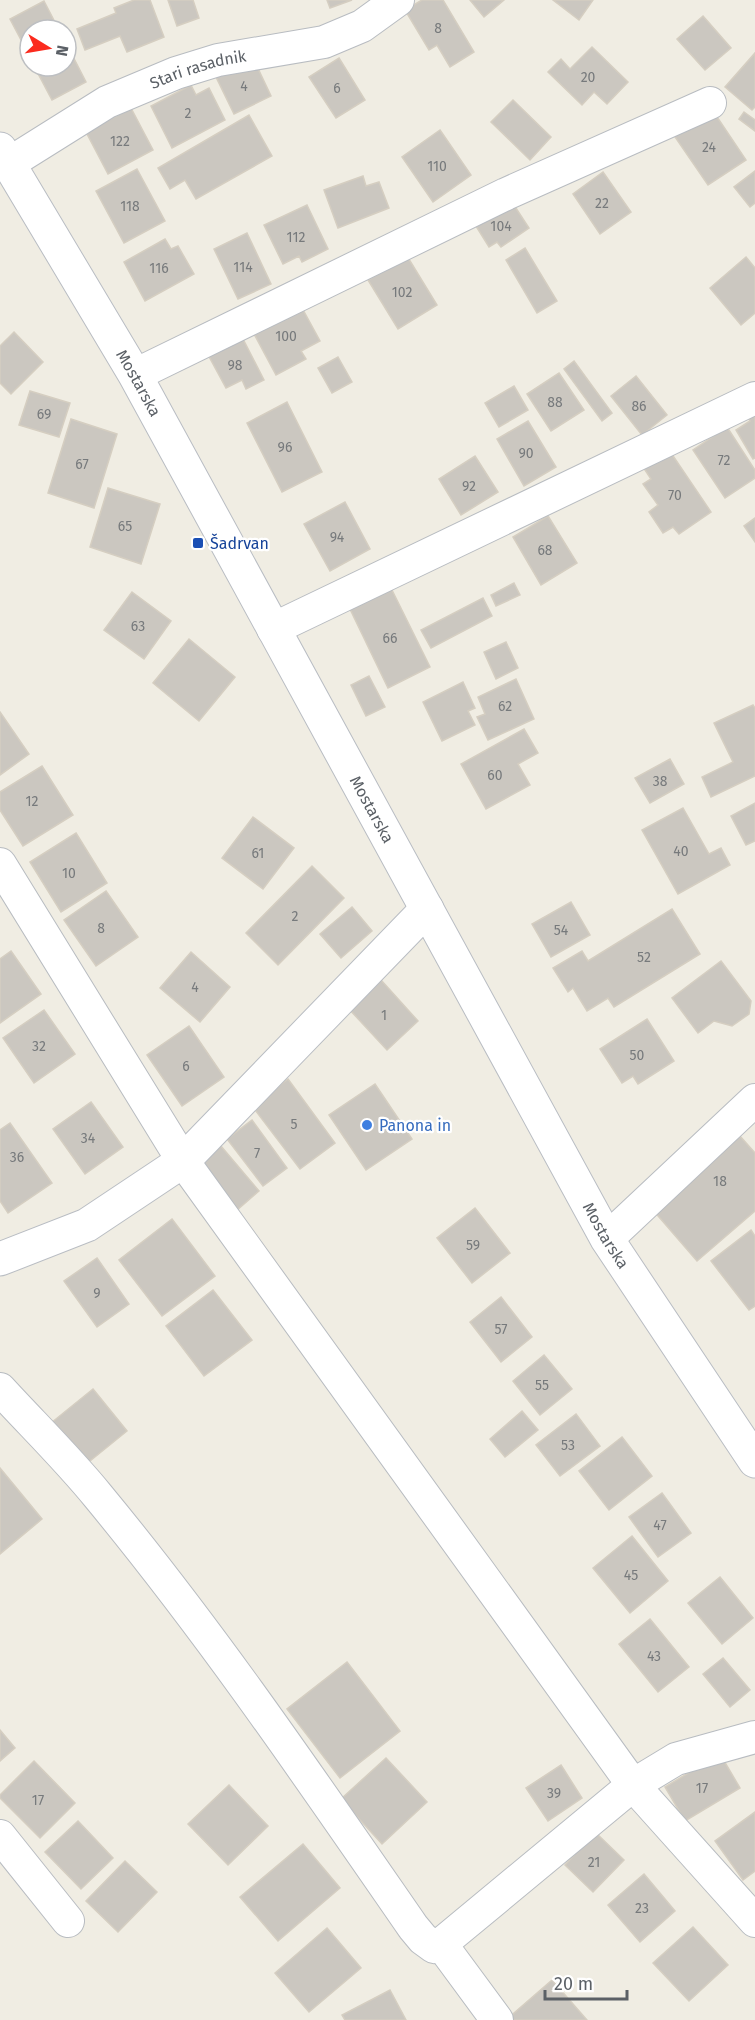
<svg xmlns="http://www.w3.org/2000/svg" width="755" height="2020" font-family="'Fira Sans',sans-serif">
<style>
.building{fill:#cbc7c0;stroke:#d5cec1;stroke-width:1.5}
.lines{fill:none;stroke-linecap:round;stroke-linejoin:round}
.street-casing{stroke:#b8bcc1;stroke-width:34}
.secondary-casing{stroke:#b9bdc3;stroke-width:35}
.street{stroke:#fff;stroke-width:32}
.secondary{stroke:#fff;stroke-width:33}
.transit-dot{fill:#1a4fb4;stroke:#fff;stroke-width:2}
.shop-dot{fill:#3f7fe0;stroke:#fff;stroke-width:2}
.labels{text-anchor:middle;dominant-baseline:central;stroke-width:4.5;stroke-linejoin:round;paint-order:stroke}
.number-label{font-size:14px;fill:#777a7c}
.street-label{font-size:16px;fill:#5b6066;stroke:#fff}
.transit-label{font-size:16px;fill:#164399;stroke:#fff;text-anchor:start}
.shop-label{font-size:16px;fill:#366cbe;stroke:#fff;text-anchor:start}
</style>
<rect width="100%" height="100%" fill="#f0ede3"/>
<g class="building">
<path d="M134 0H150L164 37 127 52 120 36 85 50 77 29 116 13 114 8Z"/>
<path d="M168 0H193L199 18 177 26Z"/>
<path d="M327 0H352L330 8Z"/>
<path d="M422 0H443L474 52 450 67 437 45 429 50 405 10Z"/>
<path d="M470 0H504L484 17Z"/>
<path d="M553 0H593L579 20Z"/>
<path d="M44 1 59 30H30V57L10 19Z"/>
<path d="M703 16 731 48 705 70 677 39Z"/>
<path d="M66 43 86 82 52 100 34 66H66Z"/>
<path d="M592 47 628 82 607 104 594 92 582 105 548 72 561 59 570 69Z"/>
<path d="M755 53V107L752 110 725 87Z"/>
<path d="M253 58 271 96 234 114 216 77Z"/>
<path d="M339 58 365 100 336 118 309 77Z"/>
<path d="M191 85 196 95 209 88 225 120 172 148 151 106Z"/>
<path d="M513 100 551 137 530 160 491 122Z"/>
<path d="M131 108 153 150 108 174 86 132Z"/>
<path d="M711 108 746 160 708 185 673 134Z"/>
<path d="M744 112 755 120V131L739 119Z"/>
<path d="M249 115 272 156 196 199 185 180 170 189 158 168Z"/>
<path d="M440 130 471 175 433 202 402 157Z"/>
<path d="M137 169 165 221 124 243 96 191Z"/>
<path d="M755 171V203L750 207 734 187Z"/>
<path d="M603 172 631 212 600 234 573 194Z"/>
<path d="M363 176 366 186 379 182 389 208 338 228 324 190Z"/>
<path d="M510 199 529 228 501 247 497 242 489 247 474 223Z"/>
<path d="M307 205 328 249 302 262 299 256 283 264 264 225Z"/>
<path d="M247 233 271 284 238 299 214 249Z"/>
<path d="M165 239 171 249 178 246 194 274 145 301 124 262Z"/>
<path d="M525 248 557 301 537 313 506 260Z"/>
<path d="M407 256 437 305 398 329 368 280Z"/>
<path d="M746 257 755 268V313L741 325 710 288Z"/>
<path d="M301 306 320 341 301 351 306 359 276 375 253 332Z"/>
<path d="M14 332 43 362 11 394 0 383V346Z"/>
<path d="M240 333 264 380 246 389 242 380 226 388 206 351Z"/>
<path d="M338 357 352 382 332 393 318 368Z"/>
<path d="M574 361 612 413 602 421 564 369Z"/>
<path d="M559 373 584 410 551 431 527 394Z"/>
<path d="M636 376 667 415 642 435 611 396Z"/>
<path d="M514 386 528 410 499 427 485 403Z"/>
<path d="M30 391 70 403 59 437 19 425Z"/>
<path d="M287 402 322 472 282 492 247 423Z"/>
<path d="M755 410V458L753 459 736 430 750 421 747 415Z"/>
<path d="M71 419 117 434 94 508 48 493Z"/>
<path d="M528 421 556 467 524 486 497 439Z"/>
<path d="M727 427 755 470V478L725 498 693 450Z"/>
<path d="M667 447 711 512 679 534 673 527 663 533 649 512 658 505 643 484 651 479 641 464Z"/>
<path d="M475 456 498 492 461 515 439 479Z"/>
<path d="M108 488 160 504 141 564 90 547Z"/>
<path d="M345 502 370 549 330 571 304 524Z"/>
<path d="M548 516 577 563 541 585 513 537Z"/>
<path d="M755 518V542L744 526Z"/>
<path d="M514 583 520 595 496 606 491 595Z"/>
<path d="M391 588 430 667 388 688 350 609Z"/>
<path d="M132 592 171 621 144 659 104 630Z"/>
<path d="M483 598 492 616 431 648 421 630Z"/>
<path d="M189 639 235 677 199 721 153 683Z"/>
<path d="M506 642 518 668 496 679 484 652Z"/>
<path d="M369 676 385 707 366 716 351 685Z"/>
<path d="M516 679 534 719 488 740 477 717 485 714 478 697Z"/>
<path d="M463 682 475 708 468 711 475 725 442 741 423 702Z"/>
<path d="M753 705 755 708V776L711 797 702 777 733 762 714 723Z"/>
<path d="M0 712 29 754 0 775Z"/>
<path d="M524 729 538 753 518 764 530 785 486 809 461 764Z"/>
<path d="M670 759 684 784 650 803 635 778Z"/>
<path d="M42 766 73 815 23 846 0 810V792Z"/>
<path d="M755 803V841L746 845 731 816Z"/>
<path d="M683 808 709 854 721 848 730 865 678 894 642 830Z"/>
<path d="M253 817 294 848 263 889 222 858Z"/>
<path d="M76 833 107 883 61 912 30 862Z"/>
<path d="M312 866 344 898 278 965 246 933Z"/>
<path d="M106 891 138 937 96 966 64 920Z"/>
<path d="M571 902 590 935 551 957 532 924Z"/>
<path d="M352 907 372 931 341 958 320 934Z"/>
<path d="M672 909 700 954 614 1007 608 998 587 1011 573 988 568 992 553 968 582 951 588 961Z"/>
<path d="M11 951 41 994 0 1023V959Z"/>
<path d="M191 952 230 987 200 1022 160 988Z"/>
<path d="M721 961 751 1001 749 1014 732 1026 714 1021 698 1033 672 998Z"/>
<path d="M381 980 418 1021 387 1050 349 1009Z"/>
<path d="M44 1010 75 1054 34 1083 3 1038Z"/>
<path d="M647 1019 674 1061 638 1084 633 1076 622 1083 600 1049Z"/>
<path d="M189 1026 224 1077 182 1106 147 1055Z"/>
<path d="M288 1079 335 1143 300 1169 252 1106Z"/>
<path d="M375 1084 412 1139 366 1170 329 1115Z"/>
<path d="M91 1102 123 1147 85 1174 53 1129Z"/>
<path d="M252 1120 287 1168 263 1186 227 1139Z"/>
<path d="M10 1123 52 1183 8 1213 0 1201V1130Z"/>
<path d="M739 1135 755 1153V1211L697 1261 653 1210Z"/>
<path d="M215 1139 259 1191 236 1211 192 1159Z"/>
<path d="M475 1208 510 1253 472 1283 437 1238Z"/>
<path d="M172 1219 215 1276 162 1316 119 1260Z"/>
<path d="M751 1230 755 1236V1306L749 1310 711 1261Z"/>
<path d="M97 1258 129 1304 97 1327 64 1281Z"/>
<path d="M213 1290 252 1340 204 1376 166 1326Z"/>
<path d="M501 1297 532 1337 501 1362 470 1322Z"/>
<path d="M544 1355 572 1389 540 1415 513 1381Z"/>
<path d="M93 1389 127 1431 85 1465 51 1423Z"/>
<path d="M522 1411 538 1430 505 1457 490 1439Z"/>
<path d="M576 1414 600 1446 560 1476 536 1445Z"/>
<path d="M622 1437 652 1476 609 1510 579 1471Z"/>
<path d="M0 1468 42 1519 0 1554Z"/>
<path d="M662 1493 691 1533 658 1557 629 1517Z"/>
<path d="M632 1536 668 1581 630 1613 593 1568Z"/>
<path d="M720 1577 753 1618 722 1644 688 1603Z"/>
<path d="M650 1619 689 1667 658 1692 619 1644Z"/>
<path d="M723 1658 750 1690 730 1707 703 1674Z"/>
<path d="M347 1662 400 1731 340 1778 287 1709Z"/>
<path d="M0 1730 15 1748 0 1761Z"/>
<path d="M720 1754 740 1788 685 1821 665 1787Z"/>
<path d="M386 1758 427 1802 382 1844 341 1799Z"/>
<path d="M34 1761 75 1803 40 1838 0 1798V1795Z"/>
<path d="M561 1765 582 1798 548 1821 526 1788Z"/>
<path d="M229 1785 268 1826 228 1865 188 1824Z"/>
<path d="M755 1812V1871L743 1880 715 1841Z"/>
<path d="M78 1821 113 1858 81 1889 45 1852Z"/>
<path d="M595 1832 624 1860 593 1892 565 1865Z"/>
<path d="M303 1844 340 1888 278 1941 240 1897Z"/>
<path d="M125 1861 157 1892 118 1932 86 1901Z"/>
<path d="M644 1874 675 1911 640 1942 608 1905Z"/>
<path d="M693 1927 728 1965 689 2001 653 1963Z"/>
<path d="M327 1928 361 1968 309 2012 275 1973Z"/>
<path d="M552 1980 587 2020H508L507 2019Z"/>
<path d="M390 1990 406 2020H345L342 2015Z"/>
</g>
<g class="lines">
<g class="street-casing">
<g id="street">
<path id="s1" d="M8 164 107 102 176 73 218 60 324 42 362 26 398 0"/>
<path d="M135 375 506 194 710 103"/>
<path d="M273 629 755 398"/>
<path d="M0 864 183 1161 633 1785 755 1921"/>
<path d="M607 1239 755 1100"/>
<path d="M0 1389C33 1425 68 1459 98 1496 212 1634 312 1781 413 1927L423 1939 434 1947 441 1944 633 1785 676 1759 755 1737"/>
<path d="M0 1836 68 1921"/>
<path d="M441 1944 497 2020"/>
</g>
</g>
<g class="secondary-casing">
<g id="secondary">
<path id="s2" d="M0 149 135 375 607 1239 755 1461"/>
<path d="M0 1259 87 1225 183 1161 427 909"/>
</g>
</g>
<use href="#street" class="street"/>
<use href="#secondary" class="secondary"/>
</g>
<rect class="transit-dot" x="192" y="537" width="12" height="12" rx="3"/>
<circle class="shop-dot" cx="367" cy="1125" r="6"/>
<g class="labels">
<g class="number-label">
<text x="438" y="28">8</text>
<text x="588" y="77">20</text>
<text x="244" y="86">4</text>
<text x="337" y="88">6</text>
<text x="188" y="113">2</text>
<text x="120" y="141">122</text>
<text x="709" y="147">24</text>
<text x="437" y="166">110</text>
<text x="602" y="203">22</text>
<text x="130" y="206">118</text>
<text x="501" y="226">104</text>
<text x="296" y="237">112</text>
<text x="243" y="267">114</text>
<text x="159" y="268">116</text>
<text x="402" y="292">102</text>
<text x="286" y="336">100</text>
<text x="235" y="365">98</text>
<text x="555" y="402">88</text>
<text x="639" y="406">86</text>
<text x="44" y="414">69</text>
<text x="285" y="447">96</text>
<text x="526" y="453">90</text>
<text x="724" y="460">72</text>
<text x="82" y="464">67</text>
<text x="469" y="486">92</text>
<text x="675" y="495">70</text>
<text x="125" y="526">65</text>
<text x="337" y="537">94</text>
<text x="545" y="550">68</text>
<text x="138" y="626">63</text>
<text x="390" y="638">66</text>
<text x="505" y="706">62</text>
<text x="495" y="775">60</text>
<text x="660" y="781">38</text>
<text x="32" y="801">12</text>
<text x="681" y="851">40</text>
<text x="258" y="853">61</text>
<text x="69" y="873">10</text>
<text x="295" y="916">2</text>
<text x="101" y="928">8</text>
<text x="561" y="930">54</text>
<text x="644" y="957">52</text>
<text x="195" y="987">4</text>
<text x="384" y="1015">1</text>
<text x="39" y="1046">32</text>
<text x="637" y="1055">50</text>
<text x="186" y="1066">6</text>
<text x="294" y="1124">5</text>
<text x="88" y="1138">34</text>
<text x="257" y="1153">7</text>
<text x="17" y="1157">36</text>
<text x="720" y="1181">18</text>
<text x="473" y="1245">59</text>
<text x="97" y="1293">9</text>
<text x="501" y="1329">57</text>
<text x="542" y="1385">55</text>
<text x="568" y="1445">53</text>
<text x="660" y="1525">47</text>
<text x="631" y="1575">45</text>
<text x="654" y="1656">43</text>
<text x="702" y="1788">17</text>
<text x="554" y="1793">39</text>
<text x="38" y="1800">17</text>
<text x="594" y="1862">21</text>
<text x="642" y="1908">23</text>
</g>
<g class="street-label">
<text stroke="none"><textPath href="#s1" startOffset="214">Stari rasadnik</textPath></text>
<text stroke="none"><textPath href="#s2" startOffset="272">Mostarska</textPath></text>
<text stroke="none"><textPath href="#s2" startOffset="758">Mostarska</textPath></text>
<text stroke="none"><textPath href="#s2" startOffset="1244">Mostarska</textPath></text>
</g>
<g class="transit-label">
<text x="210" y="543">Šadrvan</text>
</g>
<g class="shop-label">
<text x="379" y="1125">Panona in</text>
</g>
</g>
<g transform="translate(48 48) rotate(101)"><circle r="28" fill="#ffffff" stroke="#bdbfc2" stroke-width="1.5"/>
<path d="M0-4.5L10 22L0 15L-10 22Z" fill="#fb2b1e"/>
<text y="-9" font-size="16" font-weight="bold" text-anchor="middle" fill="#5b6066">N</text>
</g>
<path d="M545 1990v9h82v-9" fill="none" stroke="#5b6066" stroke-width="3"/>
<text x="554" y="1990" font-size="18" fill="#5b6066" stroke="#ffffff" stroke-width="4.5" paint-order="stroke">20 m</text>
</svg>
